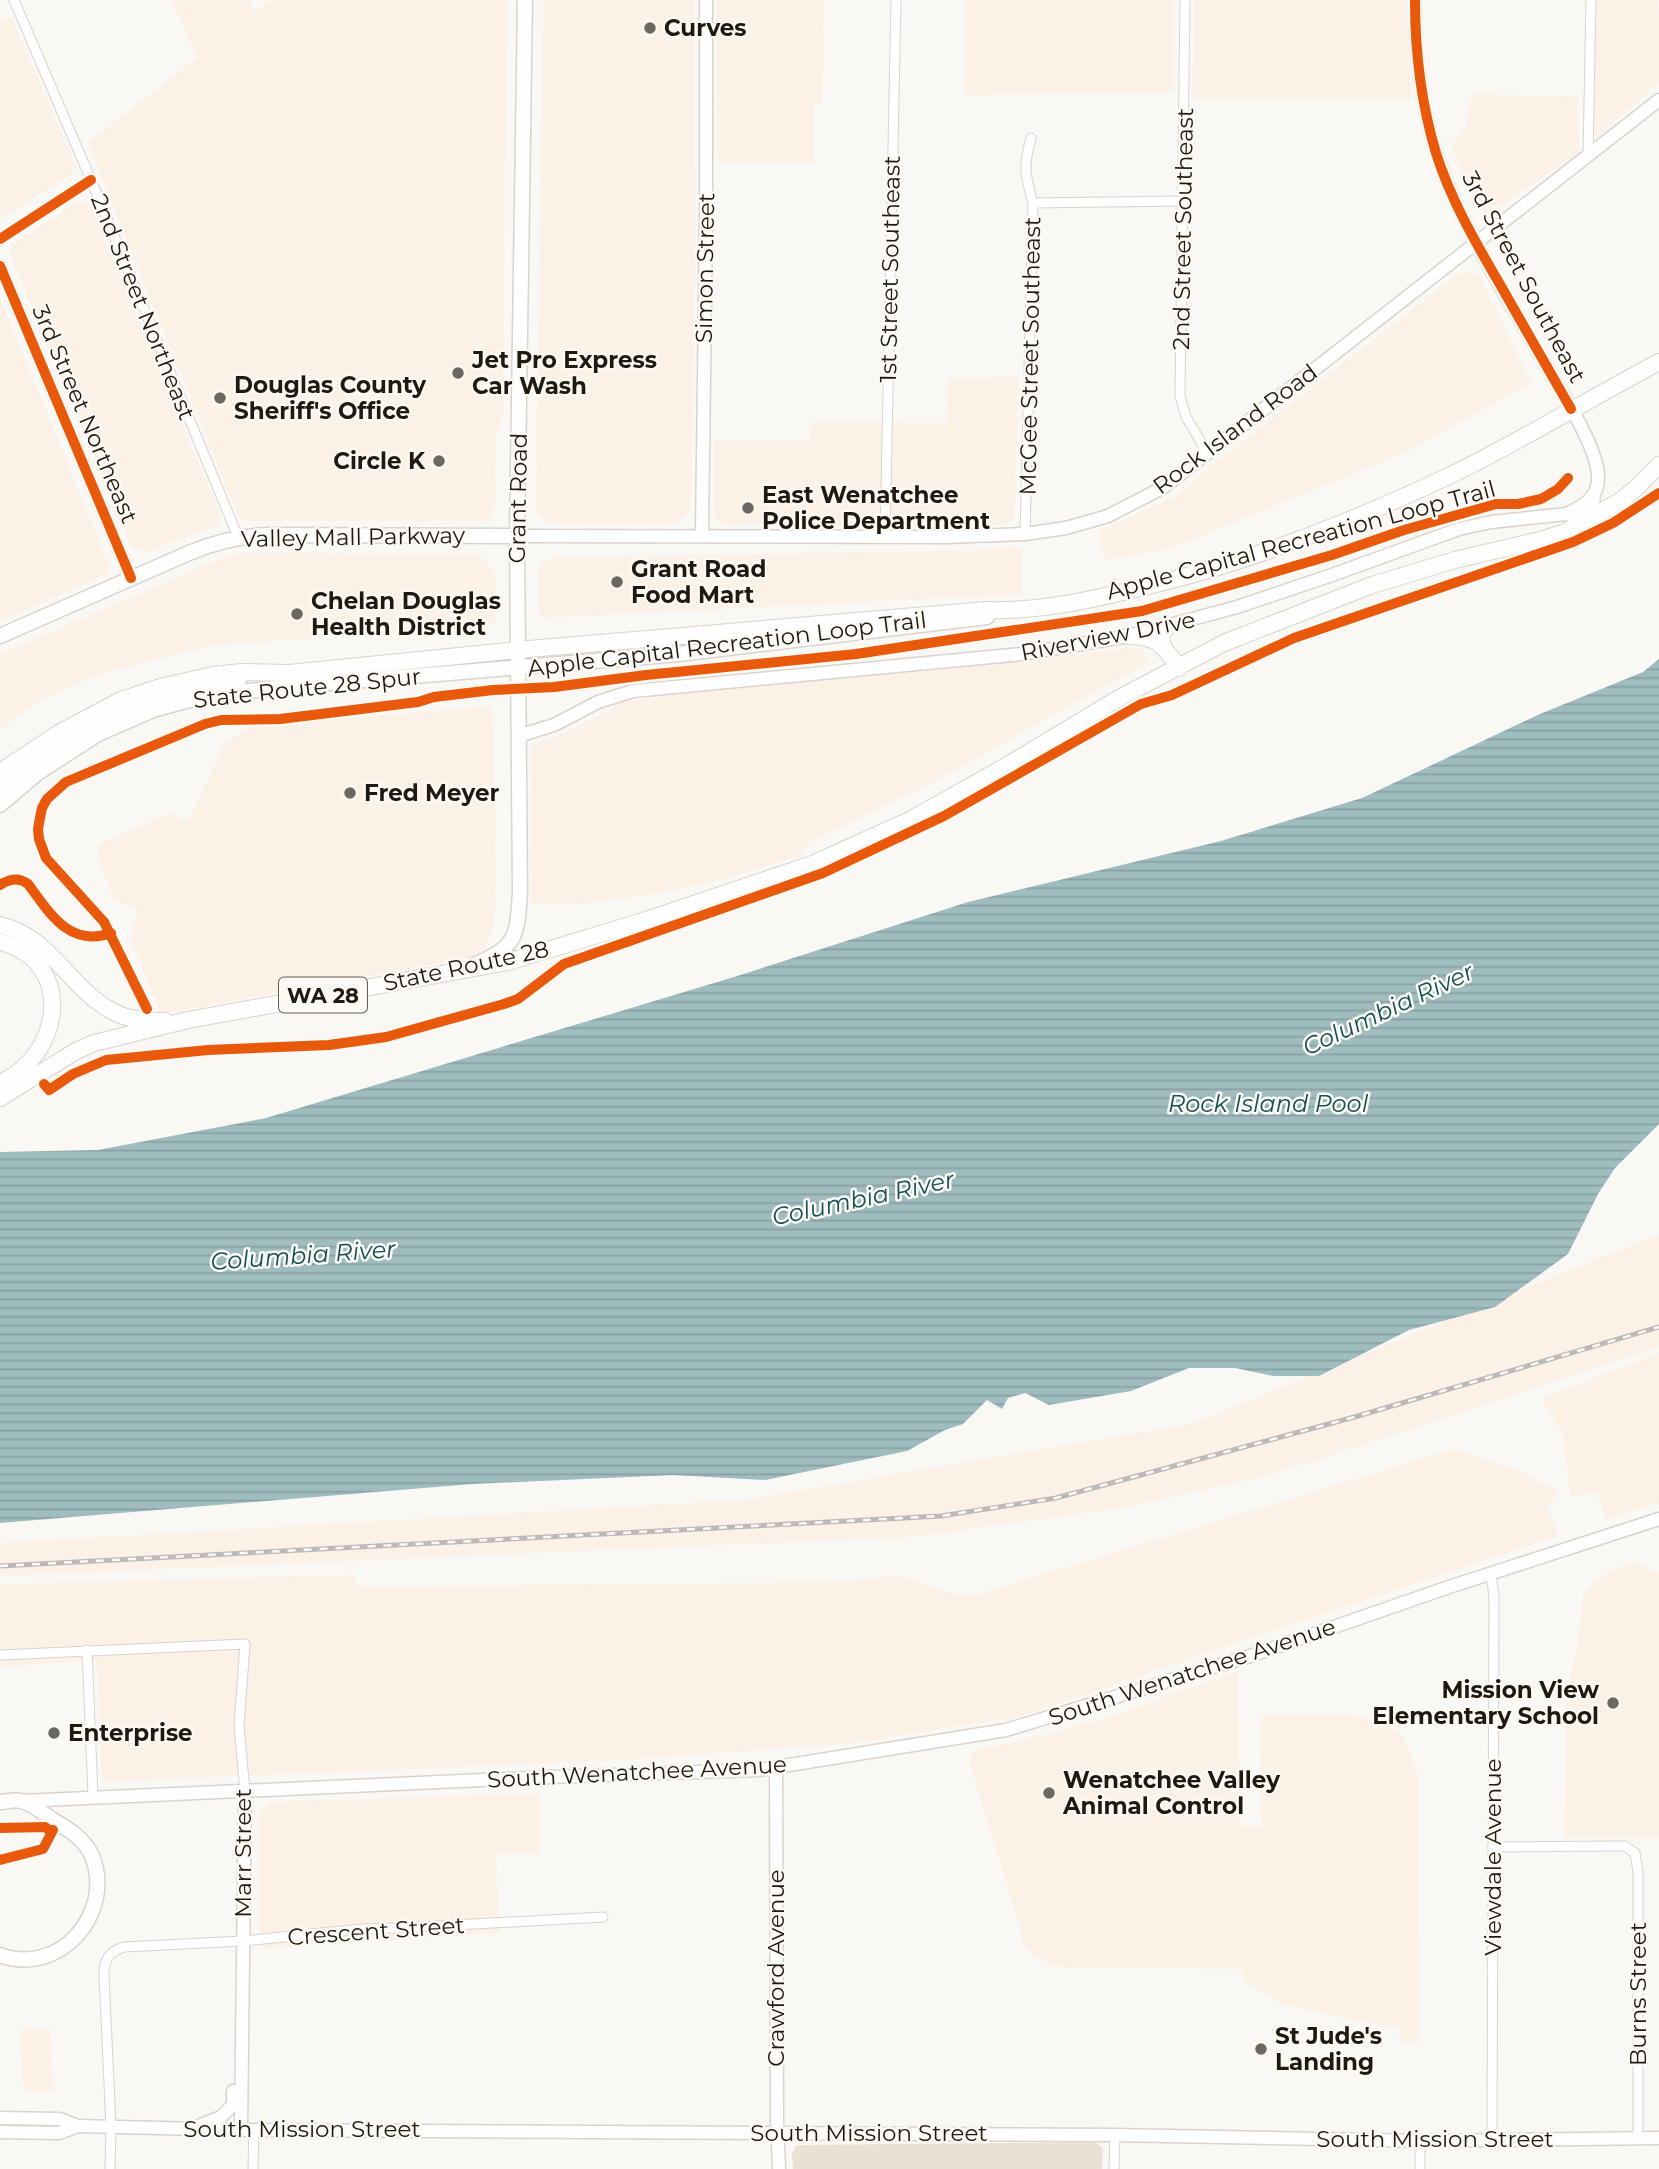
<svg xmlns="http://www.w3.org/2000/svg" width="1659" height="2169" font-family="Montserrat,sans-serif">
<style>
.built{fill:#fbf1e6}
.park{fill:#eae1d6}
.water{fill:url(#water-rules)}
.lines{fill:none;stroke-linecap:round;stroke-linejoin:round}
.street-casing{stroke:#d8d4cd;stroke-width:11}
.secondary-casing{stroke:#d8d4cd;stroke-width:15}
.primary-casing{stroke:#d8d4cd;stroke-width:17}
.highway-casing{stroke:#d8d4cd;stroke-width:18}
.street{stroke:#fefefe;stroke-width:9}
.secondary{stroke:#fefefe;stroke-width:12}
.primary{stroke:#fefefe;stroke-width:14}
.highway{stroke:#fefefe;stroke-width:16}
.rail-casing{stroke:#bbbab9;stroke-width:5}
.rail{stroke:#fcf8f3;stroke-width:2.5;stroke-dasharray:8;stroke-linecap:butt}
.cycleway-casing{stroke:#fcf8f3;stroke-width:15}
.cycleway{stroke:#e8590c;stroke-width:10}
.poi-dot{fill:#6c6760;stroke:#fcf8f3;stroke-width:2.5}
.labels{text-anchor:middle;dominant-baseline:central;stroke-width:5;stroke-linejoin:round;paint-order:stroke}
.shield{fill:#fcf8f3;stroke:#625c54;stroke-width:2}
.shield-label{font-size:21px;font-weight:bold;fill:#201910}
.poi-label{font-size:23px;font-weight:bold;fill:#201910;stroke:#fcf8f3;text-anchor:start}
.street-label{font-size:23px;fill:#201910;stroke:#fcf8f3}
.water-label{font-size:24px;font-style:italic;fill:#125156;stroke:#fcf8f3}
</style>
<defs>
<pattern id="water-rules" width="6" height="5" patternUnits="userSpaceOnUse" patternTransform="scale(1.75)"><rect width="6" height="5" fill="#9fbcbe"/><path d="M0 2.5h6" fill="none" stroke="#89a1a2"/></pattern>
</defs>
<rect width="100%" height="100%" fill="#faf8f5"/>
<g class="built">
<path d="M172 0H250L255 12 271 0H507L503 413 496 433 495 508 490 518 479 521H246L239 518 88 143 197 58Z"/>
<path d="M543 0H694L695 263 691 510 678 523 551 524 538 514 536 504Z"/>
<path d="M717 0H824L822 104 814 105V164H718Z"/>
<path d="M965 0H1173V92L965 95Z"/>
<path d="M1194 0H1405L1412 98H1193Z"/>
<path d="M1597 0H1658L1659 26V82L1598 137 1593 133Z"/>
<path d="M12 18 76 166 73 173 2 219 0 217V23Z"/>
<path d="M1472 94 1578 97 1579 153 1490 213 1476 210 1451 146 1466 126Z"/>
<path d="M83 202 91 208 222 519 215 527 145 552 132 548 10 254 12 245 74 204Z"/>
<path d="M1469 272 1479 275 1531 383 1405 453 1171 548 1105 560 1099 530 1173 498 1211 466 1458 274Z"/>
<path d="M0 298 109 565 107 573 103 576 0 621Z"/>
<path d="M1019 377 1014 518 1004 526 723 524 717 521 714 515V441H810L811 422 947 423 948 378Z"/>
<path d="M1022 547V594L543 618 538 609V569L546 560 555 557 967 551Z"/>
<path d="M239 553 478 554 495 572V623L209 646 94 676 38 702 0 730V654L215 561Z"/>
<path d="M1140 647 1148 662 932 783 806 844 800 856 721 880 656 894 590 903 530 905 532 744 559 735 601 715 622 702 678 694 937 670Z"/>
<path d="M493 706 496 880 494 925 483 955 161 1014 131 940 133 925 139 911 114 899 97 856 99 846 106 841 170 813 188 822 224 744 253 725 379 716Z"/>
<path d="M1659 1234V1346L1268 1476 1121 1508 913 1537 0 1576V1543L742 1500 1192 1424Z"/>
<path d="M1659 1353V1503L1606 1520 1596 1491 1571 1498 1563 1435 1542 1398Z"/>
<path d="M1454 1449 1524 1473 1559 1492 1548 1507 1558 1536 1018 1717 845 1744 602 1761 102 1782 97 1660 0 1667V1584L355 1575 356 1587 839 1582 901 1575 948 1593 975 1595Z"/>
<path d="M1636 1562 1659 1574V1838H1565L1567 1687 1577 1650 1584 1592 1609 1571Z"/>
<path d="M1238 1671 1239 1826H1263L1260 1808 1261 1716 1331 1714 1382 1719 1403 1736 1418 1774 1419 2044H1406L1398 2037 1400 2028 1349 2019 1279 2003 1246 1982 1240 1969 1076 1968 1054 1966 1036 1957 1023 1944 1018 1921 969 1761 974 1751 1037 1737 1105 1718Z"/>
<path d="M540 1794V1853L496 1854 499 1933 259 1949V1815L269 1802Z"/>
<path d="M50 2028 53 2092H28L23 2087 20 2029Z"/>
</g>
<path class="park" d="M1096 2142 1103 2149 1102 2169H793L792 2153 796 2146 803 2145Z"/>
<path class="water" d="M1659 659V1124L1615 1168 1598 1194 1568 1254 1495 1307 1409 1330 1319 1376H1273L1235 1368H1189L1131 1391 1049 1405 1025 1393 1008 1398 1002 1409 987 1400 963 1424 945 1430 907 1451 765 1480 673 1475 472 1484 0 1523V1152L98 1150 266 1118 734 977 968 902 1221 841 1362 798 1540 714 1643 672Z"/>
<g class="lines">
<g class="street-casing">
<g id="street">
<path d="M14 0 91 180 238 537"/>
<path d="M1185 0 1180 396 1186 417 1207 452"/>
<path d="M1588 156 1591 0"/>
<path d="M1033 203 1183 201"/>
<path d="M0 239 91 180"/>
<path d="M1025 534 1033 203C1025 174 1023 167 1031 138"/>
<path d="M885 538 896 0"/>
<path d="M1491 1574 1494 1597 1492 2140"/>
<path d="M87 1650 93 1796"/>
<path d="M0 1655 245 1644 239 1726 245 1791"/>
<path d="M1493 1847 1617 1846H1625L1635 1853 1638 1872V2139"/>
<path d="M110 2169 111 2127 104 1975C104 1959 109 1952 124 1947L243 1941 362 1929 419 1927 603 1917"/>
<path d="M253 2169 254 2129"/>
<path d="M1114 2169 1115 2135"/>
<path d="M1420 2169V2141"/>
</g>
</g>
<g class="secondary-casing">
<g id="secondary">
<path d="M0 266 131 578"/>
<path d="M517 536 948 537 1025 534 1066 528 1108 516 1164 487 1659 100"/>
<path d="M702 536 706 218V0"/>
<path d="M518 736 554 725 598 702 633 691 1022 654 1129 636 1237 607 1332 575 1459 529 1491 522 1566 514C1583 507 1599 497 1598 477 1598 446 1557 385 1541 357 1505 292 1462 229 1438 158 1421 107 1415 53 1415 0"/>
<path d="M776 1768 777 2121 779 2169"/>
<path d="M22 1801 550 1777 758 1770 1006 1730 1250 1656 1449 1587 1659 1519"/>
<path d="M0 2118 60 2119 78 2126"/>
<path d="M198 2126 221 2117 233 2105V2091"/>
<path d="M241 2130 245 1791"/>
<path d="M0 2132 59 2133 78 2126 241 2130 1115 2135 1420 2141 1659 2138"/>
</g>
</g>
<g class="primary-casing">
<g id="primary">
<path d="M0 636 189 553C215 542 238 536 267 535L517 536"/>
<path d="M0 790C67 730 150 691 239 680"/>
<path d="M0 805 39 772 98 734 153 710 204 696 294 686 679 654 987 617"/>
<path d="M474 965C517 946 517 938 520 892L517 536 525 0"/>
<path d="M0 1802C6 1802 15 1799 21 1801 32 1803 44 1814 53 1820 68 1829 85 1839 92 1856 115 1913 60 1977 0 1955"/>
</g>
</g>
<g class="highway-casing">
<g id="highway">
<path d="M1575 523 1585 512 1592 499"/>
<path d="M1129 636C1160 637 1162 645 1179 668"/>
<path d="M1164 648C1160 638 1160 633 1169 626"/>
<path d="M0 772 59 733 121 700 160 687 213 675 242 672 289 673 517 650 986 610C1047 612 1109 596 1168 581 1266 556 1363 517 1455 473 1524 439 1591 398 1659 362"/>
<path d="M0 925C50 936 69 988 112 1011 128 1020 147 1021 165 1021"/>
<path d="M0 942C76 961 63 1055 0 1083"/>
<path d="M0 1098 76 1051 94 1043 188 1020 508 962 640 922 812 864 910 820 1006 766 1119 698 1224 643 1372 585 1455 560 1540 540 1565 532 1620 501 1635 489 1659 465"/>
</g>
</g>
<use href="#street" class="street"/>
<use href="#secondary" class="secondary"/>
<use href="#primary" class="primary"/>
<use href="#highway" class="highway"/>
<g class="rail-casing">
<path id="rail" d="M0 1566 941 1516 1056 1498 1358 1416 1659 1327"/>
</g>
<use href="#rail" class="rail"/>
<g class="cycleway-casing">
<g id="cycleway">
<path d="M1415 0C1415 52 1421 103 1436 153 1451 201 1477 245 1502 288 1525 328 1548 368 1571 409"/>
<path d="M0 239 91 180"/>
<path d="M0 266 131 578"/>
<path d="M0 885C9 879 19 877 28 884 49 912 69 948 111 933"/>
<path d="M147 1009 104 922 46 858 39 839 38 829 40 818 42 808 47 799 66 782 205 724 221 720 280 719 418 702 434 697 493 690 554 687 646 675 856 654 1142 611 1332 555 1404 530 1496 504H1518L1541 499 1558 489 1568 478"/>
<path d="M44 1084 49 1090 73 1074 106 1060 208 1050 329 1045 386 1037 504 1004 518 999 564 964 823 873 944 816 1141 704 1172 695 1294 638 1573 542 1613 523 1659 493"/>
<path d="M0 1828 45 1827 49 1830H53L43 1849 0 1860"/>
</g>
</g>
<use href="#cycleway" class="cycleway"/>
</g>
<g class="poi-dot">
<circle cx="650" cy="28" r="7"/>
<circle cx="458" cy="373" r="7"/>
<circle cx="220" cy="398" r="7"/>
<circle cx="439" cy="461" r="7"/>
<circle cx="748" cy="508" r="7"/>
<circle cx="617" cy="582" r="7"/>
<circle cx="297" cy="614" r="7"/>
<circle cx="350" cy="793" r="7"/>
<circle cx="1613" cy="1703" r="7"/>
<circle cx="54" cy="1733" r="7"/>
<circle cx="1049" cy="1793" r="7"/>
<circle cx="1261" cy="2049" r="7"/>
</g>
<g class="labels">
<rect class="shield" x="279" y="977.5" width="88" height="35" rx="5"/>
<g class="shield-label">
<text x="323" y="995">WA 28</text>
</g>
<g class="poi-label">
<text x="664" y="28">Curves</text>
<text x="472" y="360">Jet Pro Express<tspan x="472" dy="26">Car Wash</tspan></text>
<text x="234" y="385">Douglas County<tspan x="234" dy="26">Sheriff's Office</tspan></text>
<text x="425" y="461" text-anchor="end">Circle K</text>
<text x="762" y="495">East Wenatchee<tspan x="762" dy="26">Police Department</tspan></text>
<text x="631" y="569">Grant Road<tspan x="631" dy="26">Food Mart</tspan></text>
<text x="311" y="601">Chelan Douglas<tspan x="311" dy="26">Health District</tspan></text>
<text x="364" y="793">Fred Meyer</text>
<text x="1599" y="1690" text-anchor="end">Mission View<tspan x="1599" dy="26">Elementary School</tspan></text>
<text x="68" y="1733">Enterprise</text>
<text x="1063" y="1780">Wenatchee Valley<tspan x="1063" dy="26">Animal Control</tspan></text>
<text x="1275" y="2036">St Jude's<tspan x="1275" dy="26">Landing</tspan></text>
</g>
<g class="street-label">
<text transform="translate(1183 229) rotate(-89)">2nd Street Southeast</text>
<text transform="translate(705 268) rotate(-89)">Simon Street</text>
<text transform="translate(890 269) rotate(-89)">1st Street Southeast</text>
<text transform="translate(1524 277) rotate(62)">3rd Street Southeast</text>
<text transform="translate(143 307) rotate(68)">2nd Street Northeast</text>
<text transform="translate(1030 356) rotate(-89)">McGee Street Southeast</text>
<text transform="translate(85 414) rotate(67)">3rd Street Northeast</text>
<text transform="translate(1235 429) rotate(-37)">Rock Island Road</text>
<text transform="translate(518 498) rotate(-89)">Grant Road</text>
<text transform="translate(353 537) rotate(-1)">Valley Mall Parkway</text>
<text transform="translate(1301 540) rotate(-15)">Apple Capital Recreation Loop Trail</text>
<text transform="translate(1108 636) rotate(-11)">Riverview Drive</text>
<text transform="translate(727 644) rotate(-7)">Apple Capital Recreation Loop Trail</text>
<text transform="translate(307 688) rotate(-6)">State Route 28 Spur</text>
<text transform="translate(466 966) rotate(-12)">State Route 28</text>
<text transform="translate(1192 1672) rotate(-18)">South Wenatchee Avenue</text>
<text transform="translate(637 1772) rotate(-3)">South Wenatchee Avenue</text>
<text transform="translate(243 1853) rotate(-90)">Marr Street</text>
<text transform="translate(1493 1857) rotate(-90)">Viewdale Avenue</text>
<text transform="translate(376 1931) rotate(-4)">Crescent Street</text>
<text transform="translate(776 1968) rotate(-90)">Crawford Avenue</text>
<text transform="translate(1638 1994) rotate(-90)">Burns Street</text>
<text x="302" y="2129">South Mission Street</text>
<text x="869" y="2133">South Mission Street</text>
<text x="1435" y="2139">South Mission Street</text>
</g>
<g class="water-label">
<text transform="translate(1388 1009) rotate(-25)">Columbia River</text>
<text x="1268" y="1103">Rock Island Pool</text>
<text transform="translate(863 1198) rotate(-12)">Columbia River</text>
<text transform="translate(303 1255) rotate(-4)">Columbia River</text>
</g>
</g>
</svg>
